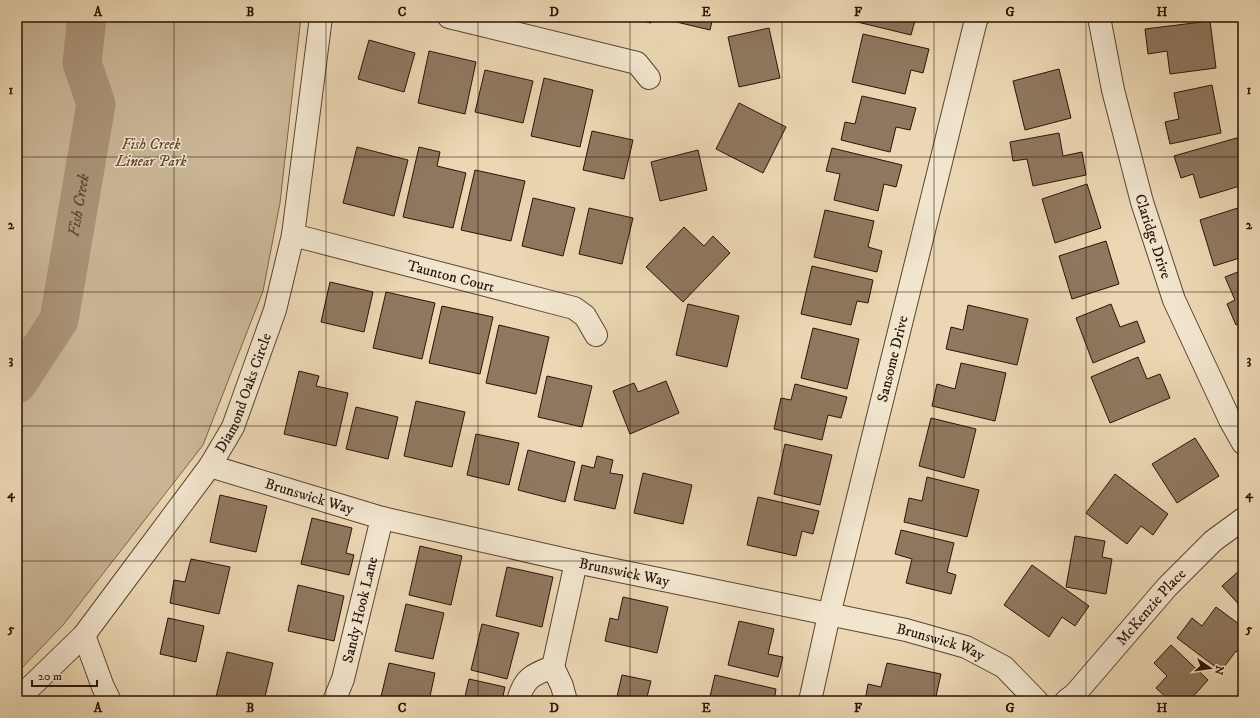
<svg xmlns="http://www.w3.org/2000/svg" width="1260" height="718" font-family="'IM FELL DW Pica',serif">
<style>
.green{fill:#cab696;stroke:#7a644e}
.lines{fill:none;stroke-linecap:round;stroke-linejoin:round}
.river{stroke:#aa9478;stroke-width:39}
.building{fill:#8f7860;stroke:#2b1206}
.minor-casing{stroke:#5b4331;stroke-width:24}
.minor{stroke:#f2e5ce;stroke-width:22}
.grid{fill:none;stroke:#2b1206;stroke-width:1;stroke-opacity:0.55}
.labels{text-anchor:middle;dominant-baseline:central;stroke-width:3;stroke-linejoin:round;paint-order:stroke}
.park-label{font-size:15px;font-style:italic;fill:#634b38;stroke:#f2e5ce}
.street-label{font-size:15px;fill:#2b1206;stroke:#f2e5ce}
.water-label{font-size:16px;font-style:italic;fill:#5e4634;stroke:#f2e5ce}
.neatline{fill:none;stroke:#2b1206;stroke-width:1.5}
.grid-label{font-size:13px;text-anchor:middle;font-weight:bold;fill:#2b1206}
</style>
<rect width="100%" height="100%" fill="#ebd7b3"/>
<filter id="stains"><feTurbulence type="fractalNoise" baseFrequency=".005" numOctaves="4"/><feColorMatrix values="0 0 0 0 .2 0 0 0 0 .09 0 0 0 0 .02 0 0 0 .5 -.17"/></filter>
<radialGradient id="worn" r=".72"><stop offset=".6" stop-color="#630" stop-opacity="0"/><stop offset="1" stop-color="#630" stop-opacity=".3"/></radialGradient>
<path class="green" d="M17 17H301L280 203 263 291 203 445 63 625 17 673Z"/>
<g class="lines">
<path class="river" id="s1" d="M17 384 59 320 96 104 82 63 87 17"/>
</g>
<g class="building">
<path d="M625 17H653L651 23Z"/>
<path d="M668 17H713L710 30 668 20Z"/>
<path d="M846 17H916L911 35 845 19Z"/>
<path d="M1210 21 1216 68 1170 74 1167 51 1148 54 1145 29Z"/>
<path d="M769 28 780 78 739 87 728 37Z"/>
<path d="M863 34 929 49 923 73 911 70 905 94 852 82Z"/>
<path d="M369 40 415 53 404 92 358 79Z"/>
<path d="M429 51 476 62 465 114 418 103Z"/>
<path d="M1059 69 1071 118 1025 130 1013 81Z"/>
<path d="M485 70 533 81 523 123 475 112Z"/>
<path d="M544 78 593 90 580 147 531 136Z"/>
<path d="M1212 85 1221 133 1170 144 1165 122 1179 119 1174 93Z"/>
<path d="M862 96 916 108 910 130 896 127 890 152 841 140 845 122 855 124Z"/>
<path d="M739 103 786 127 763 173 716 149Z"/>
<path d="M592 131 633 140 624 179 583 170Z"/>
<path d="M1059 133 1063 156 1082 152 1086 175 1033 186 1027 159 1013 161 1010 142Z"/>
<path d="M1240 137 1243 147V158L1240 159 1243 169V185L1200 198 1193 174 1181 178 1174 156Z"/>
<path d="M357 147 408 160 394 216 343 203Z"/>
<path d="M419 147 440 152 437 166 466 173 453 228 403 217Z"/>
<path d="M832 148 902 165 896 187 884 184 878 211 834 200 840 174 826 171Z"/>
<path d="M698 150 707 190 660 201 651 162Z"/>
<path d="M475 170 525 181 511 241 461 230Z"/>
<path d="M1087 184 1101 228 1055 243 1042 199Z"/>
<path d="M533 198 575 208 563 256 522 246Z"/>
<path d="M1241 207 1243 214V257L1214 266 1200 220Z"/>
<path d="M589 208 633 218 622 264 579 254Z"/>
<path d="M825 210 874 221 868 247 882 251 877 272 814 257Z"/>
<path d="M684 227 704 246 713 236 730 253 683 302 646 267Z"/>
<path d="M1106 241 1119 284 1072 299 1059 256Z"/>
<path d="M812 266 873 280 868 303 857 301 851 325 801 314Z"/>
<path d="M1243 270V322L1236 325 1227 304 1235 300 1225 277Z"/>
<path d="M330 282 373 292 364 332 321 322Z"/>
<path d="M386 292 435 303 422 359 373 348Z"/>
<path d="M688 304 739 316 727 367 676 355Z"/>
<path d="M1111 304 1120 327 1137 321 1145 342 1093 363 1076 318Z"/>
<path d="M968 305 1028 319 1017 365 946 349 951 327 963 330Z"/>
<path d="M442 306 493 317 480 374 429 363Z"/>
<path d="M499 325 549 337 536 394 486 383Z"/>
<path d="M813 328 859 339 847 389 801 378Z"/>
<path d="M1138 357 1147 379 1160 374 1170 398 1110 423 1091 377Z"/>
<path d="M961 363 1006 373 995 421 932 406 937 384 955 389Z"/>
<path d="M299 371 319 376 316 386 348 393 336 446 284 434Z"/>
<path d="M547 376 592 386 582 427 538 417Z"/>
<path d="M666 381 679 413 630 434 613 391 634 383 638 392Z"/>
<path d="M795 384 847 397 841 418 828 415 822 440 774 429 781 398 791 400Z"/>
<path d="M416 401 465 412 452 467 404 456Z"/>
<path d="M356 407 398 417 388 459 346 449Z"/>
<path d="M931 418 976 429 964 478 919 466Z"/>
<path d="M476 434 519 443 509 485 467 475Z"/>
<path d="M1195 438 1219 476 1177 503 1152 464Z"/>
<path d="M785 444 832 455 820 505 774 494Z"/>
<path d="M528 450 575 462 565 502 518 490Z"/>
<path d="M597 456 613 460 610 473 623 475 615 509 574 500 582 465 594 468Z"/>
<path d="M643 473 692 485 683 524 634 513Z"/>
<path d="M1115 474 1168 514 1153 535 1141 526 1127 544 1086 513Z"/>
<path d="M927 477 979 490 967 537 904 522 909 498 922 501Z"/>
<path d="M220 495 267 506 256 552 210 542Z"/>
<path d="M758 497 819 511 813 534 802 531 796 556 747 545Z"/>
<path d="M312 518 352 528 346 553 354 555 349 575 301 564Z"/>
<path d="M901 530 954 543 947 572 956 575 951 594 906 583 912 559 895 554Z"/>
<path d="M1075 536 1105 541 1102 557 1112 559 1106 594 1066 587Z"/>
<path d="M420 546 462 556 451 605 409 595Z"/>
<path d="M191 559 230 567 219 614 170 603 174 580 185 582Z"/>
<path d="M1032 565 1089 606 1075 626 1062 617 1049 637 1004 605Z"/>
<path d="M507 567 553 577 542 627 496 616Z"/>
<path d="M1240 570 1243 574V609L1222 586Z"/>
<path d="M298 585 344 596 334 641 288 631Z"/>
<path d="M623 597 668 607 657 653 605 641 610 618 618 620Z"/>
<path d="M406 604 444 613 433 659 395 651Z"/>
<path d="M1216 607 1243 627V656L1236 651 1221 671 1177 638 1192 618 1202 626Z"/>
<path d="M168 618 204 626 196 662 160 654Z"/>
<path d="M739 621 774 629 768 654 783 657 778 677 728 665Z"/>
<path d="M482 624 519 633 507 679 471 670Z"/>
<path d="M1171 645 1208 680 1189 701H1170L1156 688 1167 676 1154 663Z"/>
<path d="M227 652 273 663 264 701H215Z"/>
<path d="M389 663 435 673 429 701H380Z"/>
<path d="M887 663 941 674 935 701H865L868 684 881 687Z"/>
<path d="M622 675 651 681 646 701H616Z"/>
<path d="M715 675 776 689 774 701H709Z"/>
<path d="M469 679 505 687 502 701H464Z"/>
<path d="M88 696 93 701H83Z"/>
</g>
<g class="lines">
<g class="minor-casing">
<g id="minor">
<path d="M449 17 637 63 649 78"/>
<path id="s2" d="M1099 17 1113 90 1142 202 1174 300 1230 420 1243 443"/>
<path id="s3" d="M293 235 574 308 585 316 596 335"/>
<path id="s4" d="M210 466 382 518 576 562 906 630 966 647 1004 667 1037 701"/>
<path d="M84 635 103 687 110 701"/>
<path d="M553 667 576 562"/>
<path id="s5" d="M17 700 84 635 210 466 233 427 275 310 293 235 321 17"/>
<path id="s6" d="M334 701 343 679 382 518"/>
<path d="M518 701C524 678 532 675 553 667L562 686 566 701"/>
<path id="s7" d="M810 701 829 615 976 20 978 17"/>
<path id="s8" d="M1066 701 1075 694 1167 587 1213 541 1243 519"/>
</g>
</g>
<use href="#minor" class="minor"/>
</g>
<path class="grid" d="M174 17V701M326 17V701M478 17V701M630 17V701M782 17V701M934 17V701M1086 17V701M17 157H1243M17 292H1243M17 426H1243M17 561H1243"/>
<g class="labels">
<g class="park-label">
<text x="151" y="144">Fish Creek<tspan x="151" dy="17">Linear Park</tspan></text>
</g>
<g class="street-label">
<text stroke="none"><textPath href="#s2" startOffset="226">Claridge Drive</textPath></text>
<text stroke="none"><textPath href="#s3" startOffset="163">Taunton Court</textPath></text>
<text stroke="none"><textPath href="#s7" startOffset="352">Sansome Drive</textPath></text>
<text stroke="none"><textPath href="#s5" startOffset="385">Diamond Oaks Circle</textPath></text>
<text stroke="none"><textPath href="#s4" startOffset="104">Brunswick Way</textPath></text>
<text stroke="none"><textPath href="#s4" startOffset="428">Brunswick Way</textPath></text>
<text stroke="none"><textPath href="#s8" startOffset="127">McKenzie Place</textPath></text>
<text stroke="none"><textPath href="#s6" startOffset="95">Sandy Hook Lane</textPath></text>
<text stroke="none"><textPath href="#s4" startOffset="752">Brunswick Way</textPath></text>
</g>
<g class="water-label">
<text stroke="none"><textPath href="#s1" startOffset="193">Fish Creek</textPath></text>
</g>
</g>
<rect width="1260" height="718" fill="none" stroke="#ebd7b3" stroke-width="44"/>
<g transform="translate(1210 668) rotate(103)" stroke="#f2e5ce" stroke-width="3" paint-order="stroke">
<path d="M0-3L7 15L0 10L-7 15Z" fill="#2b1206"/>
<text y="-6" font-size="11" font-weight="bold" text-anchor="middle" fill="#2b1206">N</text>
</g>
<path d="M32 680v6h65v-6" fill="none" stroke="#2b1206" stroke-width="2"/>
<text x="38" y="680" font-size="12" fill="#2b1206" stroke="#f2e5ce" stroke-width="3" paint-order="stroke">20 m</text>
<rect x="22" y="22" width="1216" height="674" class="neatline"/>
<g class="grid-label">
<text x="98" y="16">A</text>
<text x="250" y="16">B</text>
<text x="402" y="16">C</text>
<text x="554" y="16">D</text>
<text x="706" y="16">E</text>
<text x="858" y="16">F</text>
<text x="1010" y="16">G</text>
<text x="1162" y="16">H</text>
<text x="11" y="94">1</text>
<text x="1249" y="94">1</text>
<text x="11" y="229">2</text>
<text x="1249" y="229">2</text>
<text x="11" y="364">3</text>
<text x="1249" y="364">3</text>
<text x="11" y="498">4</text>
<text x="1249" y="498">4</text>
<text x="11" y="633">5</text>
<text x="1249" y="633">5</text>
<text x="98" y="712">A</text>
<text x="250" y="712">B</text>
<text x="402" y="712">C</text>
<text x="554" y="712">D</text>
<text x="706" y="712">E</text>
<text x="858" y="712">F</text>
<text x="1010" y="712">G</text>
<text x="1162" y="712">H</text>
</g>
<rect width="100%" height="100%" filter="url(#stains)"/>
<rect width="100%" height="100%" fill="url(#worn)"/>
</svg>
